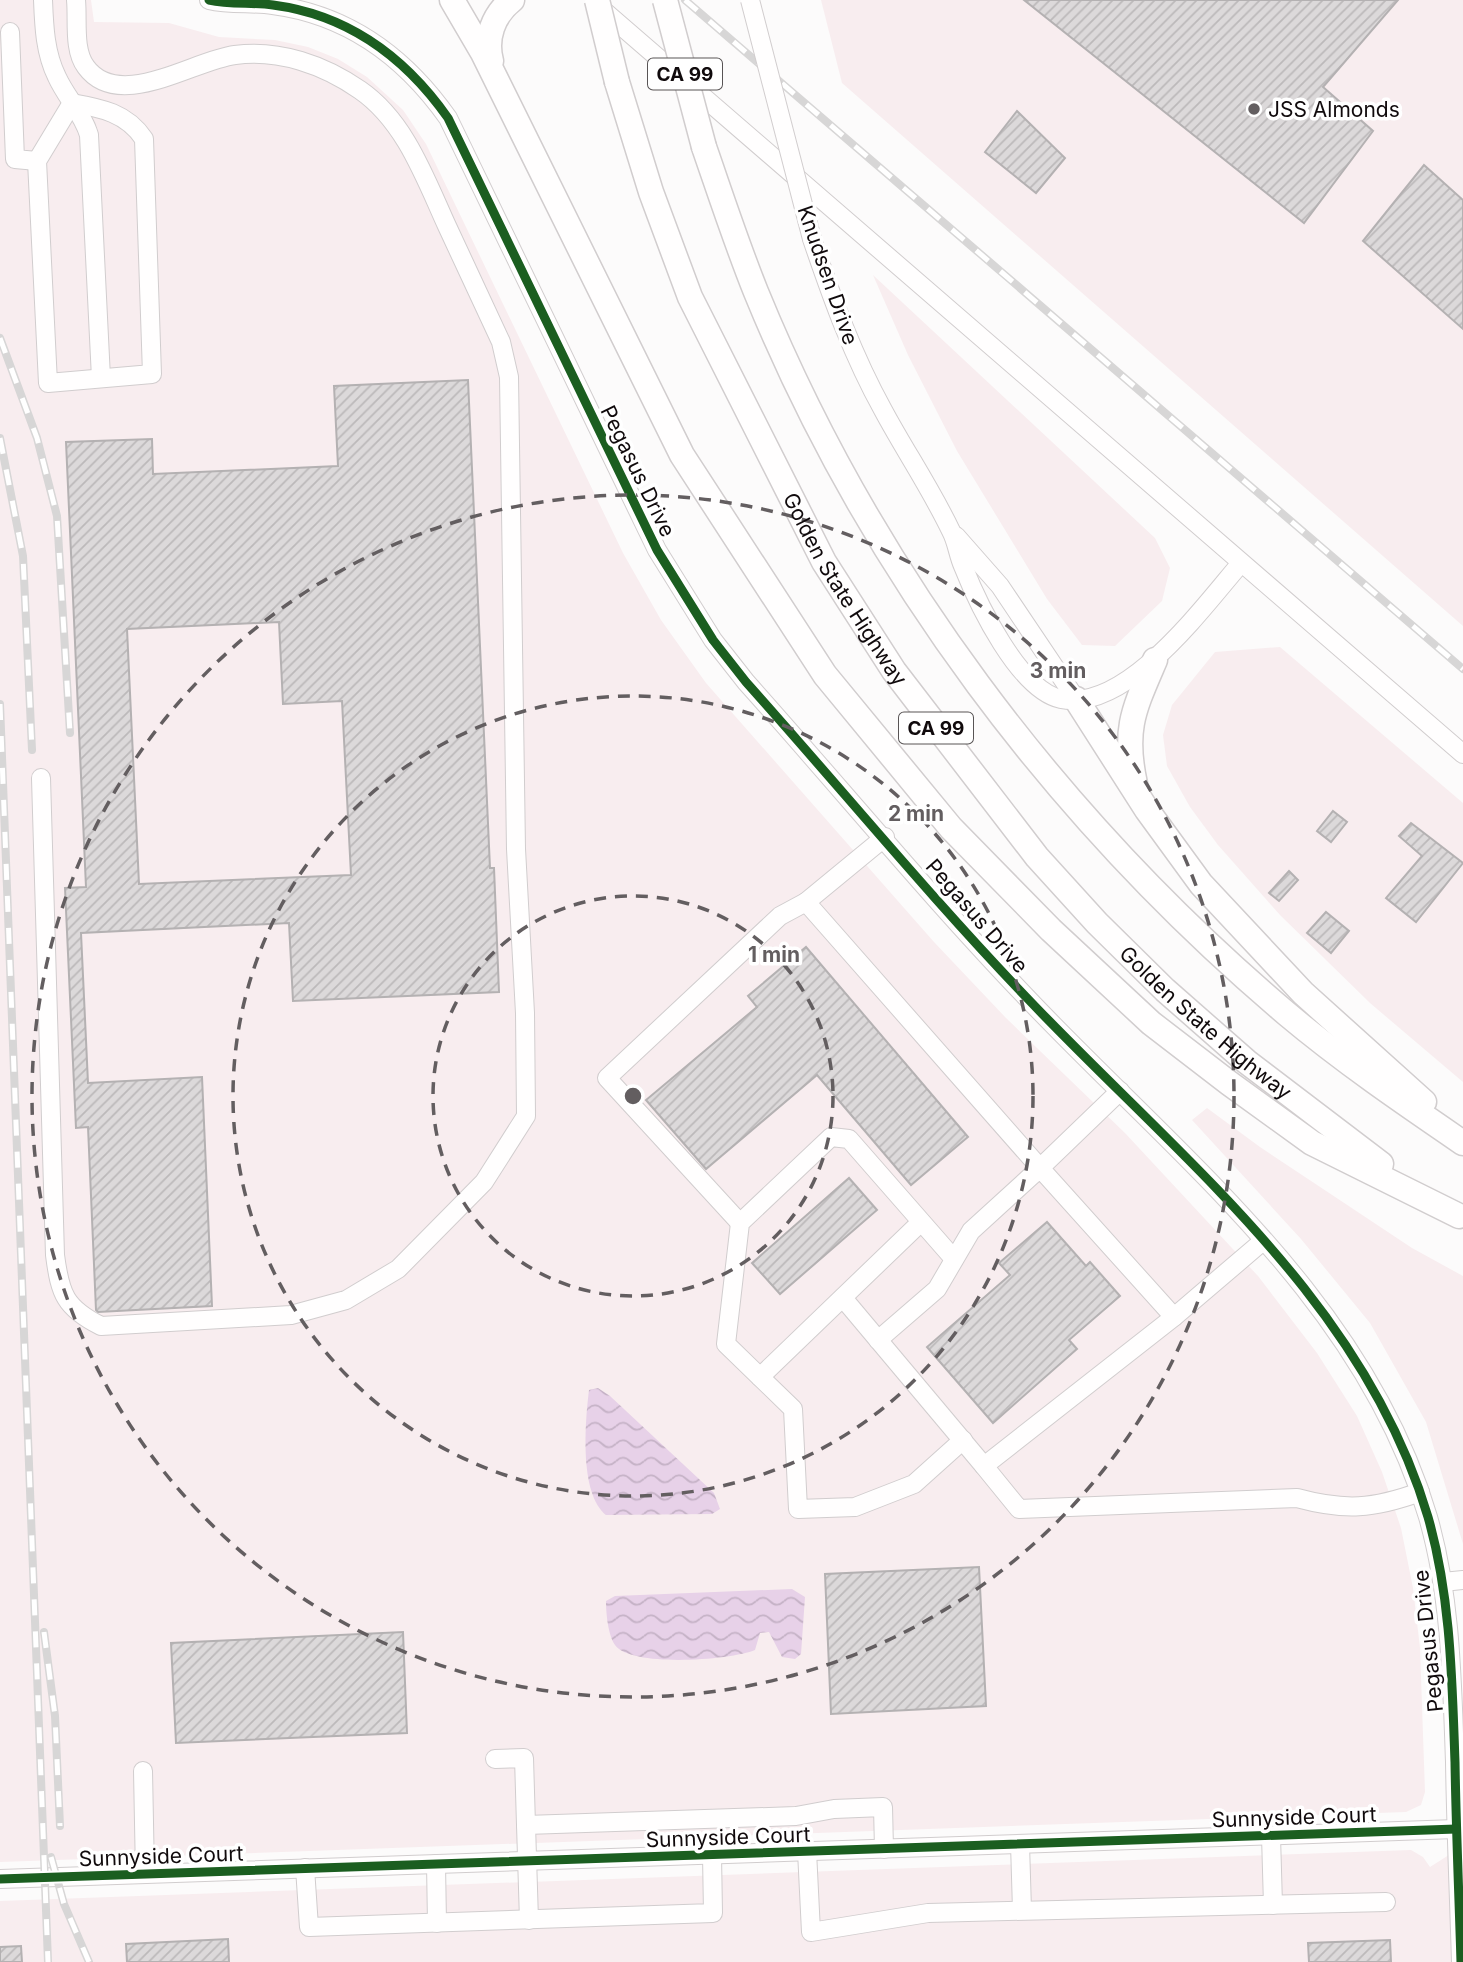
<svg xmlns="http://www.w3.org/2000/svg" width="1463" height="1962" font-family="Inter,sans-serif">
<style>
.built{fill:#f8edef}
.water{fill:url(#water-waves)}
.building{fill:url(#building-hatch);stroke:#b4b1b2;stroke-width:2;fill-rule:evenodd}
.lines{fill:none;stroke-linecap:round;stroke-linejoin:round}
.minor-casing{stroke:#d1cdce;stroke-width:20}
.highway-casing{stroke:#d1cdce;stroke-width:27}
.minor{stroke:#fffefe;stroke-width:18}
.highway{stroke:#fffefe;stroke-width:24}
.rail-casing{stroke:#d7d6d6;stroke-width:8}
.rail{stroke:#fff;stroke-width:5;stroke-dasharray:16;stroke-linecap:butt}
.minor-bridge-casing{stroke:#d1cdce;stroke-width:20;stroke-linecap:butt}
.highway-bridge-casing{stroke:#d1cdce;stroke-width:27;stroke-linecap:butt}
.minor-bridge{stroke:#fffefe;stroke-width:18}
.highway-bridge{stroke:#fffefe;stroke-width:24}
.cycleway-casing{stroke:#fff;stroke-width:13}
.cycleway{stroke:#1b5e20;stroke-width:9}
.ring{fill:none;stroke:#635e60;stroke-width:3.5;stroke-dasharray:12 9}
.poi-dot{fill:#635e60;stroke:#fff;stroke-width:2.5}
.labels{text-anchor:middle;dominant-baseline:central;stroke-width:7;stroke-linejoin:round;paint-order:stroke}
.shield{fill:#fff;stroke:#585455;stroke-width:2}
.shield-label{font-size:19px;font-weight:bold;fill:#100a0c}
.poi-label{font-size:21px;fill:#100a0c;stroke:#fff;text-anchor:start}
.street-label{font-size:21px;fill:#100a0c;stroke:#fff}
.centre{fill:#635e60;stroke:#fff;stroke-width:3.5}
.ring-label{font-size:21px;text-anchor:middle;font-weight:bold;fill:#635e60;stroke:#fff;stroke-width:7;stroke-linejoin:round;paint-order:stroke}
</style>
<defs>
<pattern id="water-waves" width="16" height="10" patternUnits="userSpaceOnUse" patternTransform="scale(1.75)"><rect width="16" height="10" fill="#e7d1e8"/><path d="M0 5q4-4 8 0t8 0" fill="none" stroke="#c5b2c6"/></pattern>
<pattern id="building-hatch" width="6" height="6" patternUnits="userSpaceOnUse" patternTransform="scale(1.75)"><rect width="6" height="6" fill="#dcd9da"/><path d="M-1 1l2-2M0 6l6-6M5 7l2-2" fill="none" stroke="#bcb9ba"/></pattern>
</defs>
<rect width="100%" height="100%" fill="#fcfbfb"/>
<g class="built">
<path d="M0 0H91L94 22 169 23 219 37 275 40 308 47 338 59 367 77 403 110 426 144 623 553 661 620 706 683 934 942 1006 1018 1125 1133 1258 1276 1317 1353 1357 1416 1382 1472 1401 1528 1413 1588 1420 1648 1425 1792 1421 1805 1406 1812 0 1862Z"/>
<path d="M821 0H1463V626L842 83Z"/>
<path d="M873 275 1155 538 1170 568 1162 601 1115 646 1082 645 1047 599 957 451 908 355Z"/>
<path d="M1280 647 1463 803V1082L1370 1003 1280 915 1218 845 1190 807 1167 766 1163 735 1172 705 1215 652Z"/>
<path d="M1207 1108 1260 1147 1412 1248 1463 1276V1544L1426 1422 1370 1323 1301 1239 1192 1120Z"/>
<path d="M1463 1846V1962H0V1901L1411 1850 1423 1857 1430 1867Z"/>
</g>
<g class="water">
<path d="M598 1388 610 1396 714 1493 720 1509 712 1514 606 1515C579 1494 585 1422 589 1390Z"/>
<path d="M792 1589 805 1597 801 1654 795 1659 782 1657 769 1632 760 1633 755 1650C732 1660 631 1668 615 1645 608 1635 606 1613 606 1601L615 1596Z"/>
</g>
<g class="building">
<path d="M1024 0H1398L1323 87 1373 131 1304 223Z"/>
<path d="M1017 111 1065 158 1036 193 985 152Z"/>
<path d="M1424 165 1463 200V329L1363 241Z"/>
<path d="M468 380 490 868H494L499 992 293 1001 289 923 81 933 88 1083 202 1077 212 1306 98 1312 96 1310 88 1127 76 1128 65 888 86 887 66 442 152 439 153 474 338 466 334 386ZM279 622 283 704 342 701 351 875 139 884 127 629Z"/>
<path d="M1333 811 1347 822 1331 842 1317 831Z"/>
<path d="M1411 823 1463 863 1416 922 1386 898 1422 856 1399 836Z"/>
<path d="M1289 871 1298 880 1279 901 1269 893Z"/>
<path d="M1326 912 1349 931 1331 953 1307 933Z"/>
<path d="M806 947 968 1137 911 1185 817 1075 706 1169 646 1100 757 1007 748 996Z"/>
<path d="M849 1178 877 1210 780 1294 752 1263Z"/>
<path d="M1047 1222 1086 1266 1090 1262 1120 1296 1069 1340 1077 1349 993 1423 927 1347 1010 1275 999 1263Z"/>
<path d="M979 1567 986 1706 831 1714 825 1574Z"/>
<path d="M403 1632 407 1733 176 1743 171 1643Z"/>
<path d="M228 1939 229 1962H127L126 1944Z"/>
<path d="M1390 1940 1391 1962H1309L1308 1943Z"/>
<path d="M21 1946 22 1962H0V1947Z"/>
</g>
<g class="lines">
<g class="minor-casing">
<g id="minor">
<path d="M43 0C44 26 45 53 57 77 66 97 83 114 89 135L101 378"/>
<path d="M209 0C230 5 252 2 273 5 349 15 405 57 448 118L657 550 713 640 746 682C840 787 930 897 1028 999 1178 1157 1364 1300 1428 1517 1451 1597 1452 1680 1455 1762 1456 1828 1459 1895 1461 1962"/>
<path d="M597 5 1463 754"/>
<path d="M10 32 15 159 37 161"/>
<path d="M72 103C101 108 127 113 144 139L152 374 48 383 37 161Z"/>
<path d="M812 239C832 298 853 356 883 410 905 451 931 489 951 531 957 542 958 555 963 566 978 604 1019 690 1061 699 1127 712 1203 607 1241 563"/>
<path d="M956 536 1000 586 1076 699"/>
<path d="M41 778 55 1255C60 1294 65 1308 101 1326L291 1315 346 1300 398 1269 484 1182 526 1116 525 1013 516 849 509 377 501 342C483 303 465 265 447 226 425 178 405 121 360 90 324 65 279 49 235 55 194 60 119 112 86 67 73 50 78 20 76 0"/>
<path d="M885 837 806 902 1040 1168 1120 1091"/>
<path d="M740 1223 607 1078 780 916 806 902"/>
<path d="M954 1259 849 1139 831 1137 740 1223 726 1344 793 1409 798 1509 855 1507 914 1484 963 1440"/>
<path d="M843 1298 984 1466"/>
<path d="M1174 1317 984 1466 1019 1509 1297 1498C1345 1511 1373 1509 1420 1492"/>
<path d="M878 1340 937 1289 971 1231 1040 1168 1174 1317 1263 1241"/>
<path d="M760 1377 921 1222"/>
<path d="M1443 1582 1463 1580"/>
<path d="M495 1759 524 1758 526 1825"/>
<path d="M143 1771 145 1874"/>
<path d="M1271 1836 1273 1905"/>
<path d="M1020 1844 1022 1910"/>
<path d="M807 1851 811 1932 928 1913 1386 1902"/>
<path d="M436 1864 437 1923"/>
<path d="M305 1868 309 1927 713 1913 712 1855"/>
<path d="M0 1879 1456 1829"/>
<path d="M529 1920 526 1825 796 1816 834 1809 883 1807 884 1849"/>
</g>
</g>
<g class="highway-casing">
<g id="highway">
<path d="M452 0 483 53 682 455 825 675 951 828 1051 930 1151 1023 1229 1083 1312 1143 1459 1216"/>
<path d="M491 61C485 38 493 15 512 0"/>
<path id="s1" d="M617 82 651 192 690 297 824 562 894 671 1037 857 1097 923 1165 990 1247 1062 1381 1164"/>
<path d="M704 147C721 196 737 245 756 292 870 571 1058 820 1287 1014 1343 1061 1403 1102 1463 1143"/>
<path d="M1076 699 1147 810 1201 884 1303 993 1424 1102"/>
<path d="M1135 784C1123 729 1134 709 1155 660"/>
</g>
</g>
<use href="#minor" class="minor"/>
<use href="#highway" class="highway"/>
<g class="rail-casing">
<g id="rail">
<path d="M685 0 1463 669"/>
<path d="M0 338 37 438 57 516 70 733"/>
<path d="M0 438 23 556 32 750"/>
<path d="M0 704 48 1962"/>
<path d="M44 1632 55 1716 60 1826"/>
<path d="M51 1857 64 1904 89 1962"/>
</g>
</g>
<use href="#rail" class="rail"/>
<g class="minor-bridge-casing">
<path id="minor-bridge" d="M750 0 812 239"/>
</g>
<g class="highway-bridge-casing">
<g id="highway-bridge">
<path d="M597 0 617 82"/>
<path d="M665 0 704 147"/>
</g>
</g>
<use href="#minor-bridge" class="minor-bridge"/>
<use href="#highway-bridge" class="highway-bridge"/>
<g class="cycleway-casing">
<g id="cycleway">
<path d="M209 0C230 5 252 2 273 5 349 15 405 57 448 118L657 550 713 640 746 682C840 787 930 897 1028 999 1178 1157 1364 1300 1428 1517 1451 1597 1452 1680 1455 1762 1456 1828 1459 1895 1461 1962"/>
<path d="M0 1879 1456 1829"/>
</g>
</g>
<use href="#cycleway" class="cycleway"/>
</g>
<g class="ring">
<circle cx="633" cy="1096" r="200"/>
<circle cx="633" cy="1096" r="400"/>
<circle cx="633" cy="1096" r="601"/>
</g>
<circle class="poi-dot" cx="1254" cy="109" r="7"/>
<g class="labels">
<g class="shield">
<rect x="648" y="58.5" width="74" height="31" rx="5"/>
<rect x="899" y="712.5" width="74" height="31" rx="5"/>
</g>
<g class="shield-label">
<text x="685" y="74">CA 99</text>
<text x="936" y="728">CA 99</text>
</g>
<g class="poi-label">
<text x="1268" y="109">JSS Almonds</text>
</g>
<g class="street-label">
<text transform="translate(828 275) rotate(71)">Knudsen Drive</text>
<text transform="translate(638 471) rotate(64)">Pegasus Drive</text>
<text stroke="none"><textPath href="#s1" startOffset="558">Golden State Highway</textPath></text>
<text transform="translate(977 916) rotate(49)">Pegasus Drive</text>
<text stroke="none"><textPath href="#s1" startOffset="1125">Golden State Highway</textPath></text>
<text transform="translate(1428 1641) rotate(-96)">Pegasus Drive</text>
<text transform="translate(1294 1817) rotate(-2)">Sunnyside Court</text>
<text transform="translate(728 1837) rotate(-2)">Sunnyside Court</text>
<text transform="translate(161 1856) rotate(-2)">Sunnyside Court</text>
</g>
</g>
<circle cx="633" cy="1096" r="10" class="centre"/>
<g class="ring-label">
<text x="1058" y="678">3 min</text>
<text x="916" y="821">2 min</text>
<text x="774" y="962">1 min</text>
</g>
</svg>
